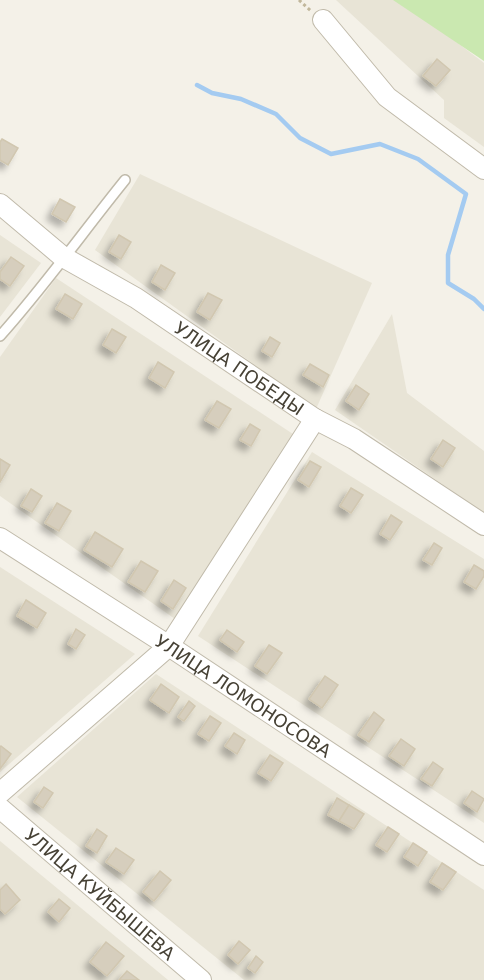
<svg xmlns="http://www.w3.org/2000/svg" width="484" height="980" font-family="'DejaVu Sans',sans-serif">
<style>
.residential{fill:#e8e4d6}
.green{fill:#cae8b0}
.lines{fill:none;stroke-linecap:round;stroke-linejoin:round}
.stream{stroke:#a4cbf1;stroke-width:4.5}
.building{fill:#d6cebd;stroke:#d1c7b0;stroke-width:1.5;filter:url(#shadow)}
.service-casing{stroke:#c0baaa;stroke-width:12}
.minor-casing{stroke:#c0baaa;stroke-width:22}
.path{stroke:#c1b79b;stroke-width:3;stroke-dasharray:3 3;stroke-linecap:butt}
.service{stroke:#fff;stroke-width:9}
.minor{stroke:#fff;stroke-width:20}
.labels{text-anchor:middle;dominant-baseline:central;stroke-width:5;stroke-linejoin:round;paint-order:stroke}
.street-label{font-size:18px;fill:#474236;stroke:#fff}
</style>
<defs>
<filter id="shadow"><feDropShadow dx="-5.5" dy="5.5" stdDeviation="3" flood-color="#0004"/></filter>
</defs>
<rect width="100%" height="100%" fill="#f4f1e8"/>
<g class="residential">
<path d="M336 0H401L484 63V147L444 118V100Z"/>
<path d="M140 174 372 283 316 409 95 250Z"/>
<path d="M0 235 41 263 0 317Z"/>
<path d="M56 278 296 436 175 619 0 496V357Z"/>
<path d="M392 314 407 393 484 451V513L335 410Z"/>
<path d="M312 452 484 559V823L198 636Z"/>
<path d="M0 567 135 654 0 772Z"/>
<path d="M156 674 484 890V980H244L17 797Z"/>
<path d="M0 841 168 980H0Z"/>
</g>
<path class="green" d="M393 0H484V61Z"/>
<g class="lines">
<path class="stream" d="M197 85 212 93 241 99 276 114 300 138 331 154 380 144 418 159 466 194 448 255V283L474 299 484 309"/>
</g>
<g class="building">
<path d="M437 59 450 70 436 86 423 76Z"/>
<path d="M2 139 18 148 8 165 0 160V142Z"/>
<path d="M60 199 75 207 66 222 52 214Z"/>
<path d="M119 235 131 242 121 259 109 252Z"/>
<path d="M11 257 24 266 10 286 0 279V272Z"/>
<path d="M161 265 175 273 165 290 152 282Z"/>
<path d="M208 293 222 300 210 320 197 312Z"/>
<path d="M65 294 82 304 73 319 56 309Z"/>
<path d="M112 329 126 337 116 353 103 345Z"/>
<path d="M270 337 280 343 272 357 262 351Z"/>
<path d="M158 362 174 372 165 388 149 378Z"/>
<path d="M310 364 329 375 323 387 303 375Z"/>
<path d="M356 385 369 394 359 410 346 401Z"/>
<path d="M217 401 231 409 219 428 205 420Z"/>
<path d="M250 424 260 430 251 446 240 440Z"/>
<path d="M443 440 455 448 443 467 431 459Z"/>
<path d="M0 459 10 465 0 482Z"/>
<path d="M310 461 321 467 309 487 298 480Z"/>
<path d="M351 488 363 495 351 513 340 506Z"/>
<path d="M31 489 42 496 32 512 21 506Z"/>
<path d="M57 503 71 511 59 531 45 523Z"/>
<path d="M391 515 402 522 390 540 380 534Z"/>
<path d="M95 532 123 549 112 567 84 550Z"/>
<path d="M434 543 442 548 432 565 423 560Z"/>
<path d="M141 561 158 571 145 592 128 582Z"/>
<path d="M474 565 484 571V576L476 589 464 582Z"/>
<path d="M174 580 186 588 173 609 161 601Z"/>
<path d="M26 600 46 613 37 628 17 616Z"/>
<path d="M76 629 85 635 76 649 68 644Z"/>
<path d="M227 630 244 642 237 652 220 640Z"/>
<path d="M269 645 282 653 267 674 255 666Z"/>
<path d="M325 676 338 685 322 708 309 699Z"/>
<path d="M161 684 179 697 169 713 150 700Z"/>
<path d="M189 701 195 706 184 721 178 717Z"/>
<path d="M374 712 384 720 369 742 358 735Z"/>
<path d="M210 716 221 723 209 741 198 734Z"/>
<path d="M234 733 245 740 237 754 225 746Z"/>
<path d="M401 739 415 749 404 766 389 756Z"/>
<path d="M1 746 11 754 0 769V747Z"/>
<path d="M270 755 283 763 271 781 258 773Z"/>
<path d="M433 762 443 769 432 786 421 779Z"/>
<path d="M44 787 53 793 43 808 34 802Z"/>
<path d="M472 791 484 799 477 812 464 803Z"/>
<path d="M337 798 349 805 339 821 328 815Z"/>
<path d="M349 805 364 814 354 829 339 821Z"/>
<path d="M388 827 399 834 387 852 376 845Z"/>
<path d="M97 829 107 836 97 853 86 846Z"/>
<path d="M413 843 427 852 418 866 404 857Z"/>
<path d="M116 848 134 860 124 874 106 862Z"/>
<path d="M442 863 456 872 443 890 430 882Z"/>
<path d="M160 871 171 880 154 901 143 892Z"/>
<path d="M6 884 20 900 5 914 0 909V890Z"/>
<path d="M59 899 70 908 59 922 48 912Z"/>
<path d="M239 941 250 950 238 964 228 955Z"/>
<path d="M106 942 124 956 107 976 90 962Z"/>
<path d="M256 956 263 962 255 973 248 968Z"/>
<path d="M127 971 139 980H119Z"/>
</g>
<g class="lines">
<g class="service-casing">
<path id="service" d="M0 336C44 287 83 232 125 180"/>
</g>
<g class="minor-casing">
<g id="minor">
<path d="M323 20 387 97 484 169"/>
<path id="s1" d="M0 204 63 257 136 298 315 419 354 439 484 525"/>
<path id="s2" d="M0 538 169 646 484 855"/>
<path d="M0 793 169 646 315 419"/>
<path id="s3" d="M0 808 201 980"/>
</g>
</g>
<path class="path" d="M299 0 311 11"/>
<use href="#service" class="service"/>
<use href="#minor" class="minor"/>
</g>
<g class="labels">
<g class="street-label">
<text stroke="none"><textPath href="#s1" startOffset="291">УЛИЦА ПОБЕДЫ</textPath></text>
<text stroke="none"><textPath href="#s2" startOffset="290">УЛИЦА ЛОМОНОСОВА</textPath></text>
<text stroke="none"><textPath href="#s3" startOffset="132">УЛИЦА КУЙБЫШЕВА</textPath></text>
</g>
</g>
</svg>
